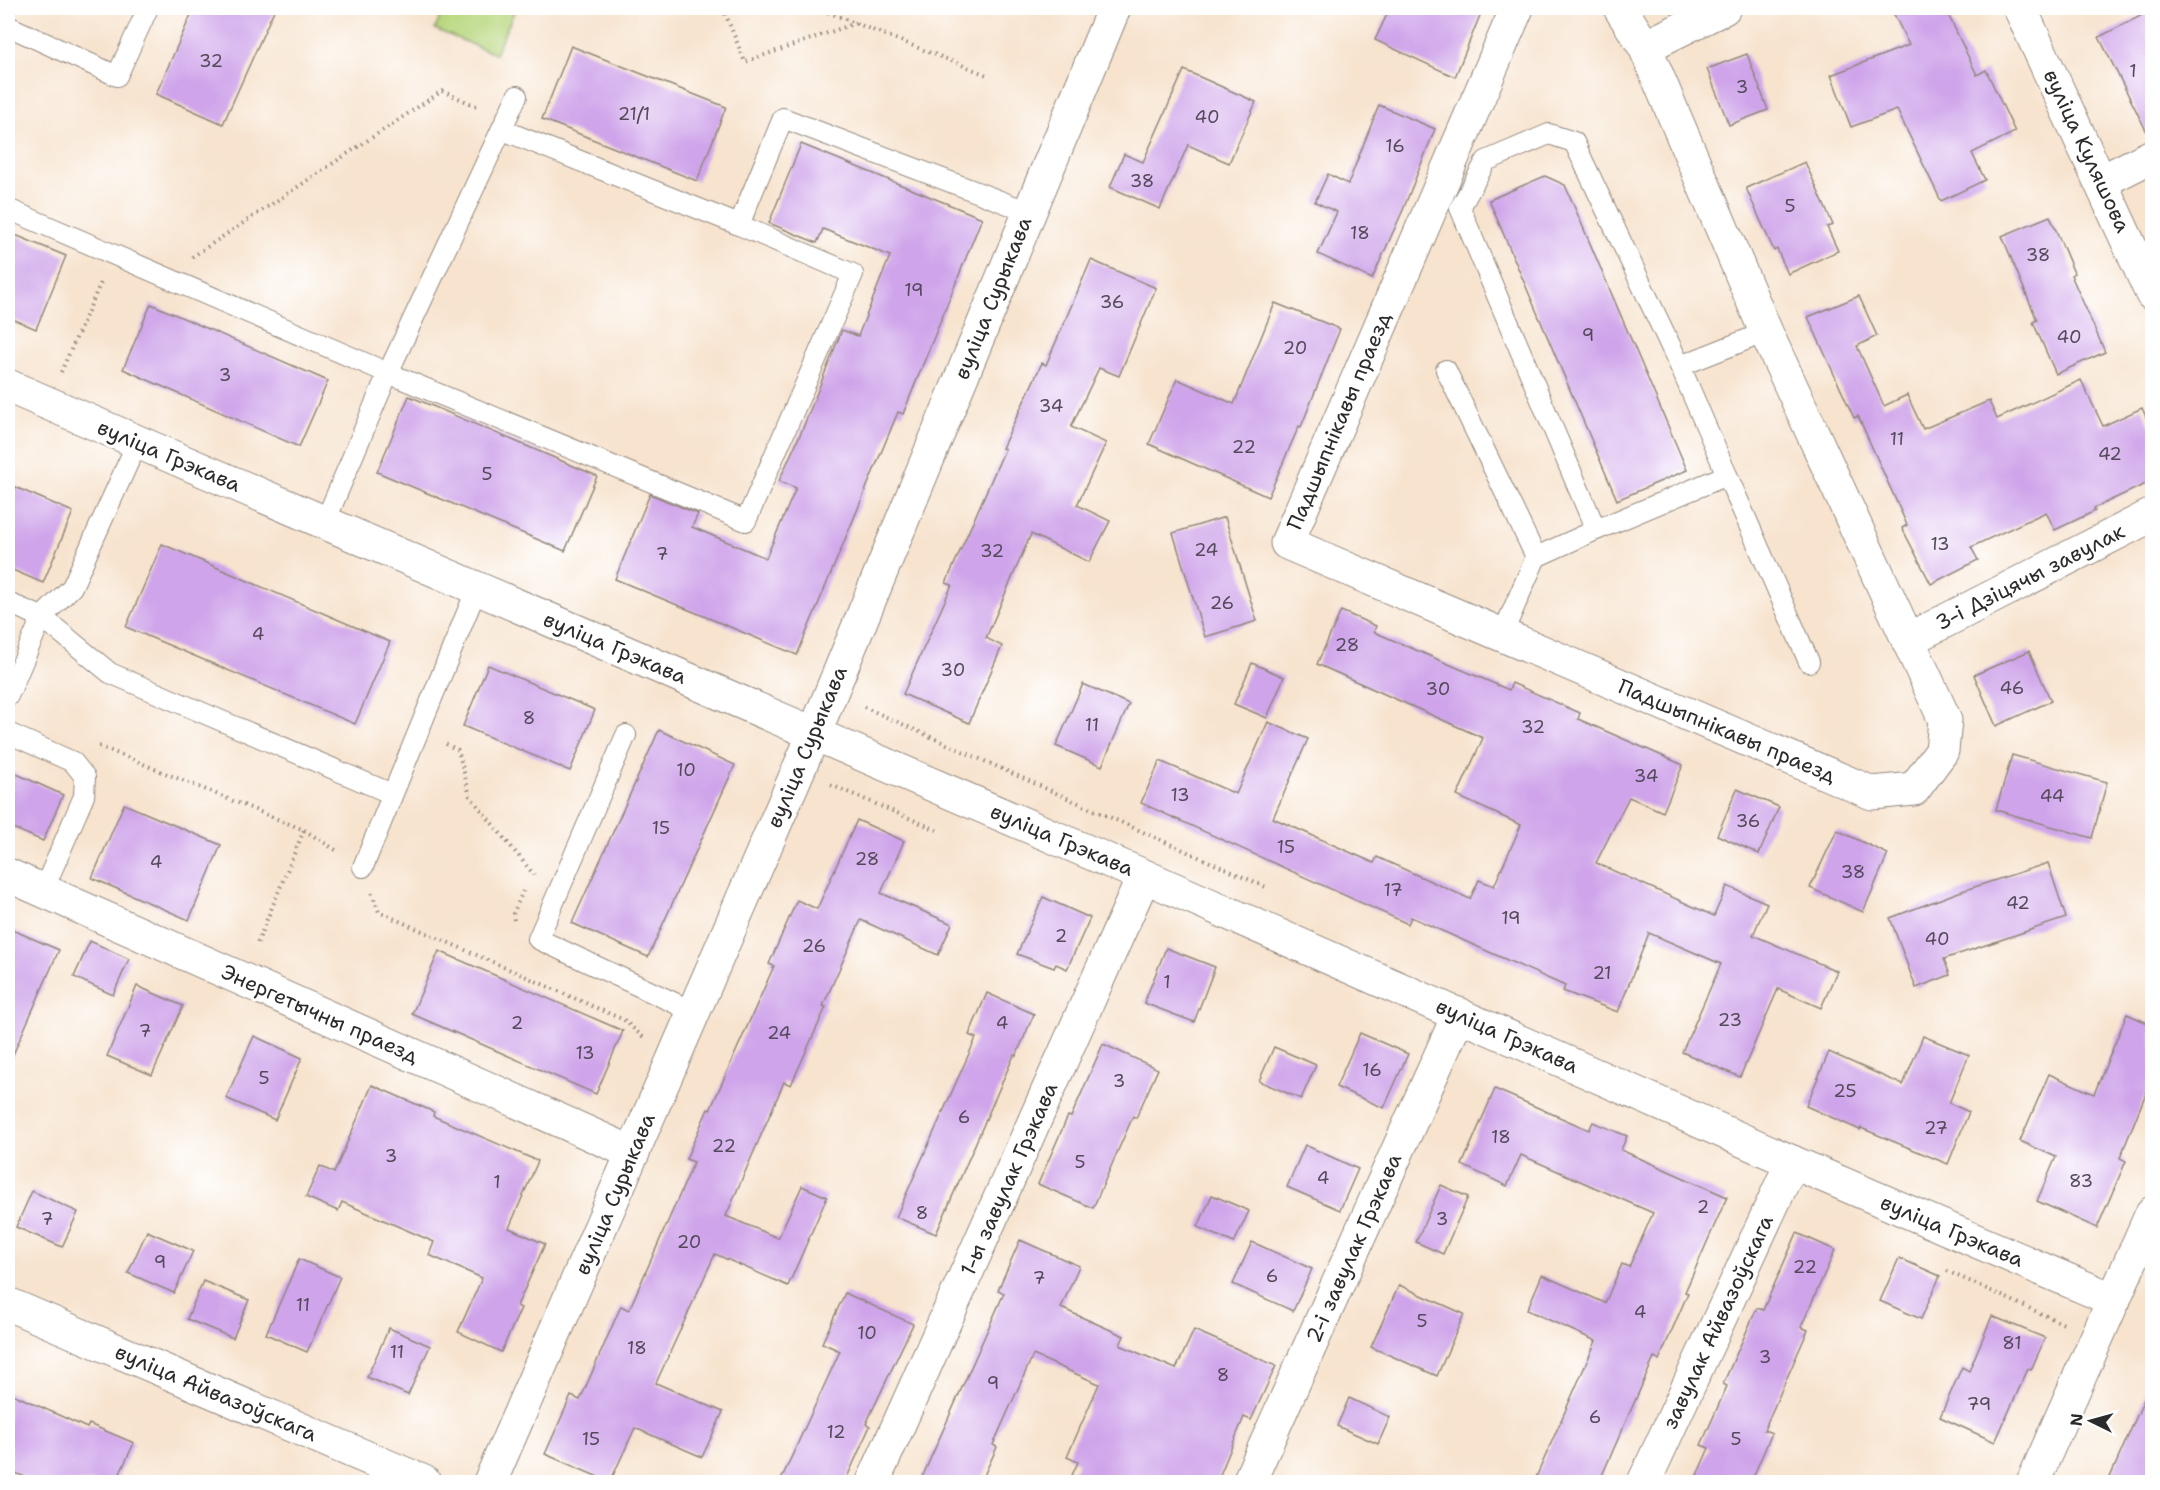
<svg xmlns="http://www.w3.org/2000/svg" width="2160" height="1490" font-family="'Shantell Sans',sans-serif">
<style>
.green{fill:#b8d77e;stroke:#728154;stroke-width:1.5}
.building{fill:#cfa4ea}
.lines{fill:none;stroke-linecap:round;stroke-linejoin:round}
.service-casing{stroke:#91877c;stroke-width:22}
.minor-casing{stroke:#91877c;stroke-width:35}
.tertiary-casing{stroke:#91877c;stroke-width:35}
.path{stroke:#91877c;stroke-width:4;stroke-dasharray:1.5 4.5;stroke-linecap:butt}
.service{stroke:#fff;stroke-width:20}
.minor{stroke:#fff;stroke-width:33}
.tertiary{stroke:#fff;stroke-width:33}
.labels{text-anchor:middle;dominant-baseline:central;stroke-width:6;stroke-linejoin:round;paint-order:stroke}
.number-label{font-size:18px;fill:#54495b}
.street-label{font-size:21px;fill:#2b2b2b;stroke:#fff}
</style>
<rect width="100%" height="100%" fill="#fff"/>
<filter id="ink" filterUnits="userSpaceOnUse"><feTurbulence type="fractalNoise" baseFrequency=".0167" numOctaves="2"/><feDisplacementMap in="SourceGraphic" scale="12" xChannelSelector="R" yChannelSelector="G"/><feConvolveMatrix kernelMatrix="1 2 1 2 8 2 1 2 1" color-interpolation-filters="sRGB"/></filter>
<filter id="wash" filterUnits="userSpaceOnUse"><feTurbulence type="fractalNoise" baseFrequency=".008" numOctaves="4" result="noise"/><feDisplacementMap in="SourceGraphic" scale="24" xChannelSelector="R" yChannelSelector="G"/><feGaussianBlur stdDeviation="1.35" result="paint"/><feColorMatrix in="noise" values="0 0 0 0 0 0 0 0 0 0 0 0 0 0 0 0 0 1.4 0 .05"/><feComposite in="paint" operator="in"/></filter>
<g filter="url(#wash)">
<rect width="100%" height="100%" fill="#f7e3ce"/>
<path class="green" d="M444 8H516L495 54 435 29Z"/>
<g id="blocks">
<g class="building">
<path d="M194 8H275L223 124 156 94Z"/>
<path d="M1390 8H1483L1455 77 1375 40Z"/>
<path d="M1891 8H1945L1977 75 1986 70 2015 132 1972 153 1985 180 1941 201 1897 110 1851 127 1831 75 1909 45Z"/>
<path d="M2152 10V137L2150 138 2099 37Z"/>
<path d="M571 46 726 107 697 181 542 119Z"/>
<path d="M1747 54 1768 110 1729 125 1707 69Z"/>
<path d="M1184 70 1256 102 1229 163 1188 145 1160 209 1110 187 1124 154 1143 162Z"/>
<path d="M1379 105 1435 129 1403 210 1372 279 1318 254 1337 212 1315 202 1328 174 1348 184Z"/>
<path d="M801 144 982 218 903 414 898 412 797 655 615 579 650 494 698 514 692 527 766 558 796 488 779 481 803 428 842 330 858 336 890 256 823 229 817 243 769 223Z"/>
<path d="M1805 162 1833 225 1827 227 1838 251 1788 274 1777 249 1774 251 1746 188Z"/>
<path d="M1545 176 1565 185 1687 470 1617 500 1489 200Z"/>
<path d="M2050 216 2074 273 2071 275 2105 352 2056 374 2033 322 2037 320 2002 236Z"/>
<path d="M8 232 66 256 36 329 8 317Z"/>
<path d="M1091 260 1156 288 1119 376 1099 368 1071 427 1106 443 1077 505 1110 521 1089 562 1031 534 986 638 1002 646 969 723 903 694 952 585 946 583 1005 449 1002 448 1042 363 1046 365Z"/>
<path d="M1859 296 1877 336 1857 346 1884 406 1907 395 1923 429 1989 401 1997 419 2081 380 2103 426 2142 408 2152 430V481L2094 508 2095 511 2055 530 2046 512 1971 547 1978 560 1931 584 1902 528 1907 525 1858 416 1854 418 1808 317Z"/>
<path d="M1275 303 1340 329 1301 427 1299 426 1268 497 1149 444 1177 379 1234 404Z"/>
<path d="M151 304 328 381 299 447 123 369Z"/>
<path d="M409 396 597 476 565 551 377 472Z"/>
<path d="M8 484 73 512 43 583 8 568Z"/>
<path d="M1225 517 1257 621 1205 637 1173 533Z"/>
<path d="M162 544 390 642 355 724 126 627Z"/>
<path d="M1341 611 1376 626 1374 632 1509 690 1512 683 1580 713 1578 719 1683 765 1663 812 1629 797 1596 863 1714 916 1727 886 1767 903 1753 935 1837 971 1821 1008 1778 989 1740 1077 1682 1052 1721 964 1649 933 1618 1012 1563 991 1565 986 1411 917 1408 924 1141 803 1160 761 1236 794 1268 722 1308 739 1273 818 1374 863 1377 857 1470 899 1479 880 1494 886 1521 825 1457 796 1483 738 1317 664Z"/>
<path d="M2029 651 2051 701 1996 726 1974 675Z"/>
<path d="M1252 663 1284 677 1267 718 1234 704Z"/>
<path d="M488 665 595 710 570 771 463 726Z"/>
<path d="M1083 684 1129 704 1102 766 1056 746Z"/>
<path d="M659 730 735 765 648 957 572 923Z"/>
<path d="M2012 755 2107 782 2092 838 1996 810Z"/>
<path d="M8 770 63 795 43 841 8 826Z"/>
<path d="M1737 789 1779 807 1759 854 1717 835Z"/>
<path d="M124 804 221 845 189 920 92 878Z"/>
<path d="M857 820 904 841 881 893 952 924 938 955 861 920 823 1006 826 1007 791 1085 784 1082 726 1216 778 1238 802 1186 827 1197 788 1286 715 1254 656 1383 723 1412 702 1457 635 1428 610 1482 545 1454 571 1396 580 1400 621 1306 629 1310 694 1162 686 1159 708 1109 710 1110 774 966 769 964 797 900 817 909Z"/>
<path d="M1837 830 1888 854 1863 912 1810 888Z"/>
<path d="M2048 863 2066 918 1944 959 1950 975 1916 988 1890 918 1959 892Z"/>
<path d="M1043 897 1090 918 1067 969 1056 964 1054 968 1017 954Z"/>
<path d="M8 928 59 950 8 1066Z"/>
<path d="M90 941 129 959 113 995 74 977Z"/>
<path d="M1166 948 1215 967 1194 1022 1144 1003Z"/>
<path d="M439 951 623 1031 596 1094 412 1014Z"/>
<path d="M137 986 183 1006 152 1075 107 1056Z"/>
<path d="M987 993 1034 1014 1016 1056 1014 1055 936 1234 896 1217 976 1038 969 1035Z"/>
<path d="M2127 1014 2152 1025V1078L2120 1158 2126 1161 2097 1228 2037 1201 2056 1157 2020 1141 2049 1074 2094 1094Z"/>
<path d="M1360 1033 1408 1054 1384 1108 1336 1087Z"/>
<path d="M254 1036 302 1058 275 1120 226 1098Z"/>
<path d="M1923 1036 1969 1055 1949 1103 1969 1112 1948 1164 1861 1128 1860 1130 1806 1106 1829 1052 1903 1085Z"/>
<path d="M1103 1044 1158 1069 1136 1118 1133 1116 1093 1208 1038 1184 1068 1116 1071 1117Z"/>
<path d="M1274 1047 1316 1065 1301 1099 1259 1081Z"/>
<path d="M372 1085 434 1112 433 1116 538 1161 509 1228 545 1244 517 1306 521 1308 501 1352 458 1332 482 1278 429 1255 434 1242 342 1202 338 1211 306 1197 320 1166 334 1173Z"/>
<path d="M1495 1089 1589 1130 1593 1122 1627 1136 1621 1150 1727 1197 1685 1292 1688 1293 1659 1360 1654 1358 1599 1482H1534L1596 1341 1527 1310 1542 1275 1605 1303 1622 1264 1629 1267 1653 1213 1521 1155 1507 1186 1462 1165Z"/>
<path d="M1305 1145 1358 1169 1340 1210 1287 1187Z"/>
<path d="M1441 1185 1468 1197 1443 1254 1416 1242Z"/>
<path d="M32 1191 78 1212 62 1247 16 1227Z"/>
<path d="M1212 1195 1249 1211 1234 1243 1198 1227Z"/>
<path d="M147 1231 193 1251 174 1293 128 1273Z"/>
<path d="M1797 1233 1835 1250 1801 1327 1808 1330 1764 1430 1772 1433 1751 1482H1694L1709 1448 1701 1445 1727 1386 1723 1384 1757 1308 1763 1310Z"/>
<path d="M1020 1240 1079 1266 1061 1308 1124 1336 1120 1345 1176 1369 1194 1330 1276 1366 1251 1420 1244 1417 1217 1482H1069L1078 1462 1067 1457 1099 1384 1033 1355 993 1445 997 1447 981 1482H920L1004 1293 998 1290Z"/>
<path d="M1252 1242 1312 1269 1293 1311 1233 1284Z"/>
<path d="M1899 1258 1940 1276 1921 1319 1880 1301Z"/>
<path d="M299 1259 340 1277 307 1352 266 1334Z"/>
<path d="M203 1281 249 1300 233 1338 187 1319Z"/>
<path d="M1399 1285 1464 1314 1437 1376 1371 1347Z"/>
<path d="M845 1293 913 1324 866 1424 870 1426 845 1482H780L840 1351 822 1343Z"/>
<path d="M1992 1316 2045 1338 2031 1370 2028 1369 1995 1442 1940 1417 1962 1367 1969 1371Z"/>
<path d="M389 1328 430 1346 408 1395 367 1377Z"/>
<path d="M2152 1381V1482H2108Z"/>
<path d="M8 1392 87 1428 89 1424 134 1443 116 1482H37L8 1470Z"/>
<path d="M1349 1398 1390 1417 1378 1444 1337 1426Z"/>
</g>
</g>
</g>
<g filter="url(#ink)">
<use href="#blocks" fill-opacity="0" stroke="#91877c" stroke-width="1.5"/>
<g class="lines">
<g class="service-casing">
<g id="service">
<path d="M8 26 117 76 148 8"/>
<path d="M517 96 388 373 746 521 853 274 739 225 783 118 1029 212"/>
<path d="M503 130 739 225"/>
<path d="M1549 134 1574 142 1680 366 1727 475 1596 530 1460 208 1486 161Z"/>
<path d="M8 209 388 373 325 522"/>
<path d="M1680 366 1766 332"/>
<path d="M1446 370 1536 557 1596 530"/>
<path d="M1727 475 1809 662"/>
<path d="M8 603 42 617 110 673 392 794"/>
<path d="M1502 635 1536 557"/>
<path d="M8 696 42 617 72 587 137 443"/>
<path d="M8 733 73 762 85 777 84 796 43 891"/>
<path d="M626 735 538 939 694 1012"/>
<path d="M363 867 477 588"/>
</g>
</g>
<g class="minor-casing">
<g id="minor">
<path d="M1517 8 1287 543 1872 793 1914 789 1942 751 1945 720 1766 332 1645 47 1620 8"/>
<path d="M1645 47 1724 8"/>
<path d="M2102 181 2152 156"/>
<path d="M1908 640 2152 515"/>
<path d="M8 875 633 1153"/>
<path d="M8 1304 424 1482"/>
<path d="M490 1482 814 734 1114 8"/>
<path d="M873 1482 1144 876"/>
<path d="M1249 1482 1459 1014"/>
<path d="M1644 1482 1792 1162"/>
</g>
</g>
<g class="tertiary-casing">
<g id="tertiary">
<path d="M2020 8 2152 294"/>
<path d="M8 386 1144 876 1792 1162 2114 1300"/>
<path d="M2033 1482 2152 1213"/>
</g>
</g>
<g class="path">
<path d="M723 8 745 62 856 23"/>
<path d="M817 8 987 75"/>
<path d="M192 257 442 91 479 107"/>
<path d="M61 372 102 280"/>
<path d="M864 707 1268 888"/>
<path d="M446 744 458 750 470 796 534 875"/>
<path d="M99 746 304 830 256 946"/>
<path d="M831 785 937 830"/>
<path d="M304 830 339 852"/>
<path d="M372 893 379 912 624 1020 643 1037"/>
<path d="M514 920 513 914 523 891"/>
<path d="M1947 1271 2064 1324"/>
</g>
<use href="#service" class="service"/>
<use href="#minor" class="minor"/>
<use href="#tertiary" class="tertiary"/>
</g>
</g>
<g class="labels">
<g class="number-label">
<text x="211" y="61">32</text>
<text x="2133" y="71">1</text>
<text x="1742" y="87">3</text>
<text x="634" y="114">21/1</text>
<text x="1207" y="117">40</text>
<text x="1395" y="146">16</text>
<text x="1142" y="181">38</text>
<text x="1790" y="206">5</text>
<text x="1360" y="233">18</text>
<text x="2038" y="255">38</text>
<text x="914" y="290">19</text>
<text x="1112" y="302">36</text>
<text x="1588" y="335">9</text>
<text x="2069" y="337">40</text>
<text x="1295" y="348">20</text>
<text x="225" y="375">3</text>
<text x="1051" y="406">34</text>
<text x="1897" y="439">11</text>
<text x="1244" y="447">22</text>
<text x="2110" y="454">42</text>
<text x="487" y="474">5</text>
<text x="1940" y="544">13</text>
<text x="1206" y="550">24</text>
<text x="992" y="551">32</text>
<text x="662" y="554">7</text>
<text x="1222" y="603">26</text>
<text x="258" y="634">4</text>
<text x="1347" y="645">28</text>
<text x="953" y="670">30</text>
<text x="2012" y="688">46</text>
<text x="1438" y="689">30</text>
<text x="529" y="718">8</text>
<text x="1092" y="725">11</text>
<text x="1533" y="727">32</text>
<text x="686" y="770">10</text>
<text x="1646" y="776">34</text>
<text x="1180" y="795">13</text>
<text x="2052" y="796">44</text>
<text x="1748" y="821">36</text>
<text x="661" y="828">15</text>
<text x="1286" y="847">15</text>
<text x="867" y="859">28</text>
<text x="156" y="862">4</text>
<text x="1853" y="872">38</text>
<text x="1393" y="890">17</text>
<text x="2018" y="903">42</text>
<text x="1511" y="918">19</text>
<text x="1061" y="936">2</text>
<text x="1937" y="939">40</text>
<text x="814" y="946">26</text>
<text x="1602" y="973">21</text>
<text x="1167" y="982">1</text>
<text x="1730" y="1020">23</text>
<text x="517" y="1023">2</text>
<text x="1002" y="1023">4</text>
<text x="145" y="1031">7</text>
<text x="779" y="1033">24</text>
<text x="585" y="1053">13</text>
<text x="1372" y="1070">16</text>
<text x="264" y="1078">5</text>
<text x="1119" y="1081">3</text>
<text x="1845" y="1091">25</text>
<text x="964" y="1117">6</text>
<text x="1936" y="1128">27</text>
<text x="1501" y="1137">18</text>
<text x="724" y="1146">22</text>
<text x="391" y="1156">3</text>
<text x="1080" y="1162">5</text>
<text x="1323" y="1178">4</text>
<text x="2081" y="1181">83</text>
<text x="497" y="1182">1</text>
<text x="1703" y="1207">2</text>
<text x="922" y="1213">8</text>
<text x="47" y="1219">7</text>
<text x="1442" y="1219">3</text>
<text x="689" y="1242">20</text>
<text x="160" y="1262">9</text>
<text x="1805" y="1267">22</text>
<text x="1272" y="1276">6</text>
<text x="1039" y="1278">7</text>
<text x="303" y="1305">11</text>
<text x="1640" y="1312">4</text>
<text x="1422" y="1321">5</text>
<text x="867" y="1333">10</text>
<text x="2012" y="1343">81</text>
<text x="637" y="1348">18</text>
<text x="397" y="1352">11</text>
<text x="1765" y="1357">3</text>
<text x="1223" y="1375">8</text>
<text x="993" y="1383">9</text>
<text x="1979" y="1404">79</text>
<text x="1595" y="1417">6</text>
<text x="836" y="1432">12</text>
<text x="591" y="1439">15</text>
<text x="1736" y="1439">5</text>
</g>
<g class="street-label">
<text transform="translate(2087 151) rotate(65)">вуліца Куляшова</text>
<text transform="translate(993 298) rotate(-68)">вуліца Сурыкава</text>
<text transform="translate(1339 421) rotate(-67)">Падшыпнікавы праезд</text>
<text transform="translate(169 456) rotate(23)">вуліца Грэкава</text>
<text transform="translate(2030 577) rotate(-27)">3-і Дзіцячы завулак</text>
<text transform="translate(615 648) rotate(23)">вуліца Грэкава</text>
<text transform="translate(1727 731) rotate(23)">Падшыпнікавы праезд</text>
<text transform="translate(807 747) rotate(-67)">вуліца Сурыкава</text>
<text transform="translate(1062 840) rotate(23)">вуліца Грэкава</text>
<text transform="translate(320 1014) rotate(24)">Энергетычны праезд</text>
<text transform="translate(1507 1036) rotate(24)">вуліца Грэкава</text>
<text transform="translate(1009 1179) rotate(-66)">1-ы завулак Грэкава</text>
<text transform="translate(615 1194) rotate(-67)">вуліца Сурыкава</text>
<text transform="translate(1952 1231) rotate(23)">вуліца Грэкава</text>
<text transform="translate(1354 1248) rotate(-66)">2-і завулак Грэкава</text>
<text transform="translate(1718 1322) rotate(-65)">завулак Айвазоўскага</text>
<text transform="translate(216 1393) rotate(23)">вуліца Айвазоўскага</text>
</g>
</g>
<rect width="2160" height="1490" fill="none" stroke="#fff" stroke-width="30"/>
<g transform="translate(2091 1421) rotate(275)" stroke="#ffffff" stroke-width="4.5" paint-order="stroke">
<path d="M0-4.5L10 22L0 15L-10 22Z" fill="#2b2b2b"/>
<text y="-9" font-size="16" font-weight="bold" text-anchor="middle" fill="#2b2b2b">N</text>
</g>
</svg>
